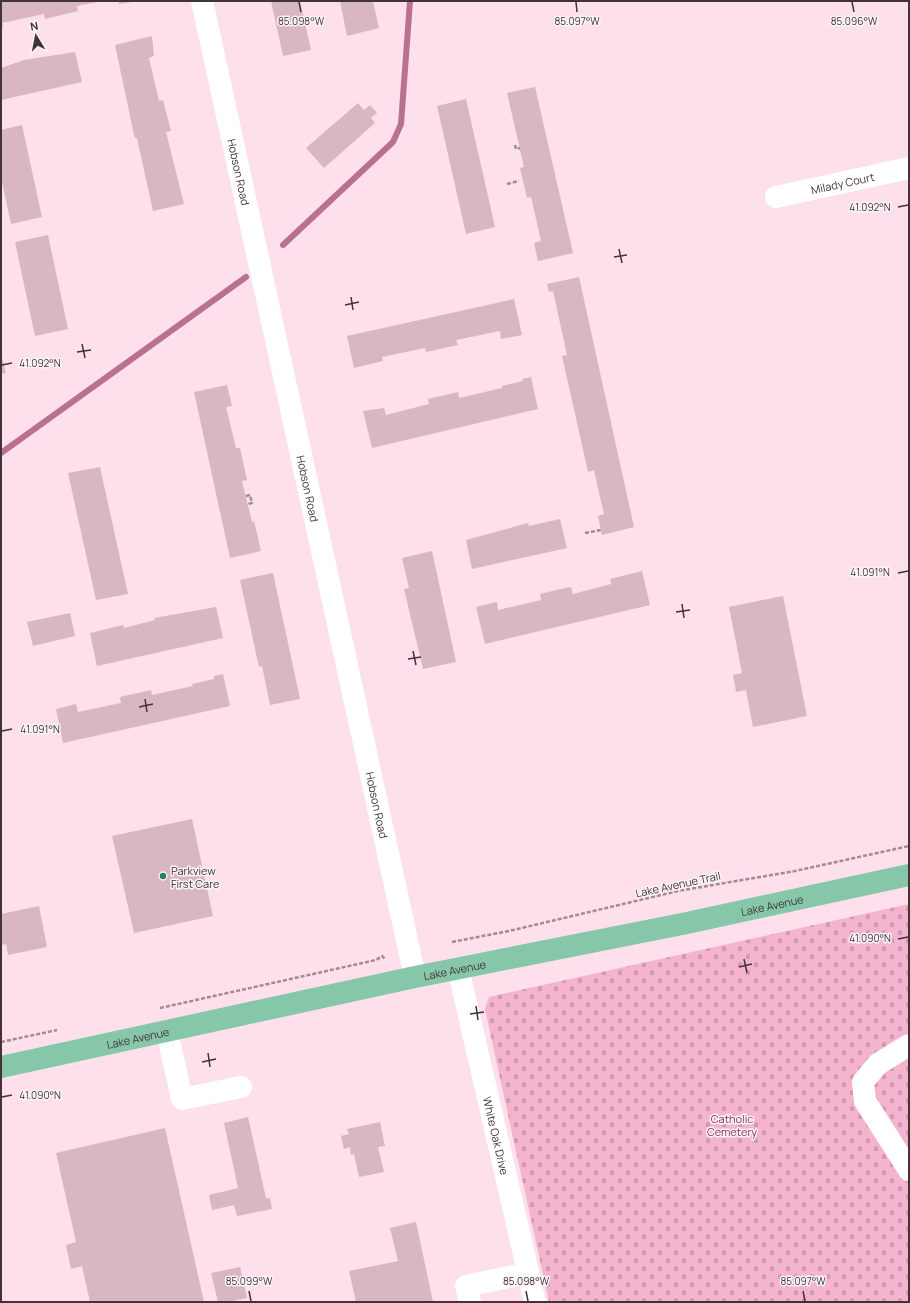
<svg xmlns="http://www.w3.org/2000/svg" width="910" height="1303" font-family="Manrope,sans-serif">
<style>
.cemetery{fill:url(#cemetery-stones)}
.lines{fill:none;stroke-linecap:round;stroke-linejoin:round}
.stream{stroke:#ba7091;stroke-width:6}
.building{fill:#d8b6c3}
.path{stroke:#a08b93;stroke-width:2.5;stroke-dasharray:4 2;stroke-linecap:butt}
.minor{stroke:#fff;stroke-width:22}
.major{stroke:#86c7a9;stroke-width:22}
.ticks{fill:none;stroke:#413339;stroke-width:1.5}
.poi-dot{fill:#278258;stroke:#fbf4f6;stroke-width:1.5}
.labels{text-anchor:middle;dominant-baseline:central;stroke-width:3;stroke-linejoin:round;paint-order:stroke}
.street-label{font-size:11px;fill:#413339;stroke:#fbf4f6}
.poi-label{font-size:11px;fill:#413339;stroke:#fbf4f6;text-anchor:start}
.park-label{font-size:11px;fill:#862c5a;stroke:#fbf4f6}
.ticks-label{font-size:10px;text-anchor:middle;fill:#413339;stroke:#fbf4f6;stroke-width:3;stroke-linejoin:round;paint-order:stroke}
</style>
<defs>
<pattern id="cemetery-stones" width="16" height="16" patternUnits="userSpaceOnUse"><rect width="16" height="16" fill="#f4b3ce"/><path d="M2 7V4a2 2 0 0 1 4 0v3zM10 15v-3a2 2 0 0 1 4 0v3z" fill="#d29ab2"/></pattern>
</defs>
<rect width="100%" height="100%" fill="#fde0eb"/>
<path class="cemetery" d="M909 904V1302H549L489 1028 485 1009 489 997Z"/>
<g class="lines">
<g class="stream">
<path d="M283 245 393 142 401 124 410 1"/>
<path d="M1 453 246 277"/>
</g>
</g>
<g class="building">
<path d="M1 1H98V2L77 6 78 11 45 19 44 14 2 23 3 27 1 28Z"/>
<path d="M119 1H132V2L119 4Z"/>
<path d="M271 1H300L311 50 283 56Z"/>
<path d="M340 1H373L379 28 347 36Z"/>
<path d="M152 36 154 56 149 58 159 101 163 100 171 131 166 132 184 204 153 211 137 138H135L134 135 115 45Z"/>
<path d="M75 52 82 82 1 100V68L24 60Z"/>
<path d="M535 87 573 253 538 261 534 243 541 241 531 197 527 198 520 168 524 167 507 93Z"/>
<path d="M466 99 495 227 466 234 437 106Z"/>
<path d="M358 103 364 110 370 105 377 113 371 118 375 123 324 168 306 148Z"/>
<path d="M22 125 42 217 11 224 1 177V130Z"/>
<path d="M48 235 68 329 35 336 15 242Z"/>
<path d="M579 277 634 527 602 535 598 516 604 514 600 497 594 470 588 472 562 356 567 355 553 291 549 292 547 284Z"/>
<path d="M514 299 522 335 501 339 500 331 456 340 458 345 426 352 425 348 382 357 383 361 354 368 347 336Z"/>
<path d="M1 354 6 373 1 374Z"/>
<path d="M531 377 538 409 372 448 363 411 384 408 386 415 429 404 428 399 458 392 459 398 502 388V386L523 381 522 379Z"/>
<path d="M227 385 232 406 226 407 236 448H240L247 480 242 481 252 522 254 521 261 551 230 558 194 392Z"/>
<path d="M100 467 128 594 96 600 68 473Z"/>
<path d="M560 519 567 548 472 569 466 540 528 523 529 526Z"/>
<path d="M432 551 456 662 423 669 404 589 409 588 402 558Z"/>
<path d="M642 571 650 605 485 644 476 607 497 602 498 610 541 600 540 594 561 589 571 587 573 594 611 584 610 579Z"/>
<path d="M273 573 300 699 270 705 262 666 259 667 240 580Z"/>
<path d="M783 596 807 716 753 727 746 690 736 692 733 675 742 673 729 607Z"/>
<path d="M216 607 223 638 97 666 90 633 123 625 124 628 155 620 154 618Z"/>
<path d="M70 613 75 636 33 646 27 622Z"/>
<path d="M223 674 230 706 63 743 56 709 76 704 78 712 121 703 120 697 151 690 152 695 193 686 192 684 214 679V676Z"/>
<path d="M192 819 213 916 134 933 112 836Z"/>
<path d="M39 906 47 947 8 955 6 944 1 945V914Z"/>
<path d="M248 1117 266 1198H270L272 1209 237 1216 234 1205 212 1210 209 1195 238 1188 224 1123Z"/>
<path d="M380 1122 385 1146 378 1147 384 1172 359 1177 354 1154 351 1155 350 1147 344 1149 341 1136 349 1134 347 1129Z"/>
<path d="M165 1128 204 1302H90L82 1266 71 1269 66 1245 76 1242 56 1153Z"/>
<path d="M416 1222 433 1302H356L349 1271 398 1261 390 1228Z"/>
<path d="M240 1267 247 1298 227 1302H218L211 1273Z"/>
</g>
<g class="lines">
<g class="path">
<path d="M515 145 516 149 520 148"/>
<path d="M507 184 519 181"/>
<path d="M246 496 250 495 252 503 248 504"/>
<path d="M585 533 601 530"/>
<path d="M452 942 509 931 678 891 795 871 909 846"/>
<path d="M160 1008 376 960 382 956 385 959"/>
<path d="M1 1042 57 1030"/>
</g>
<g class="minor">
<path id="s1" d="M202 1 415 977"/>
<path id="s2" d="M776 197 909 168"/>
<path id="s3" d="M458 968 535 1302"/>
<path d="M167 1031 182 1099 241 1087"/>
<path d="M909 1045 878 1064 863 1082 865 1101 909 1170"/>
<path d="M470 1302 466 1286 528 1273"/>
</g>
<path class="major" id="s4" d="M1 1067 415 977 687 923 909 875"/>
</g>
<path class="ticks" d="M299 2 301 12M576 2 577 12M852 2 854 12M898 207 908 205M619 249 622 263M614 257 627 255M351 297 353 310M345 305 359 302M82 344 85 358M77 352 91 350M2 365 12 363M898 573 908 571M682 604 684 618M676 612 690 610M413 651 416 665M408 659 421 657M145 699 147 712M139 707 153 704M2 731 12 729M898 939 908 937M744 959 747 973M739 967 752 964M476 1006 478 1020M470 1014 484 1012M208 1053 210 1067M202 1062 216 1059M2 1097 12 1095M249 1291 251 1301M526 1291 528 1301M803 1291 805 1301"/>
<circle class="poi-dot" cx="163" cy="876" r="4"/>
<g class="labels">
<g class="street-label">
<text stroke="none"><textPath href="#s1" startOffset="175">Hobson Road</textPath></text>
<text stroke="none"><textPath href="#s2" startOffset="68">Milady Court</textPath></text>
<text stroke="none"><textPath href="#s1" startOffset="499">Hobson Road</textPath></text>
<text stroke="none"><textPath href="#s1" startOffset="823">Hobson Road</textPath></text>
<text transform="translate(678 884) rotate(-12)">Lake Avenue Trail</text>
<text stroke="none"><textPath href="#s4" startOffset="788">Lake Avenue</textPath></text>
<text stroke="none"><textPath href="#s4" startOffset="464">Lake Avenue</textPath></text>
<text stroke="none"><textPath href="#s4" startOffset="140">Lake Avenue</textPath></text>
<text stroke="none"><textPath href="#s3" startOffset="172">White Oak Drive</textPath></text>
</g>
<g class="poi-label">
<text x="171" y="870">Parkview<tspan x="171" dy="13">First Care</tspan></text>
</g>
<g class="park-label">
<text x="732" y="1118">Catholic<tspan x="732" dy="13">Cemetery</tspan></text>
</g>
</g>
<g class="ticks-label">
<text x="301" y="25">85.098°W</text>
<text x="577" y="25">85.097°W</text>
<text x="854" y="25">85.096°W</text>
<text x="870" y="211">41.092°N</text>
<text x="40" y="367">41.092°N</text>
<text x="870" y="576">41.091°N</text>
<text x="40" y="733">41.091°N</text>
<text x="870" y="942">41.090°N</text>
<text x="40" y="1099">41.090°N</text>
<text x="249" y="1285">85.099°W</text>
<text x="526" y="1285">85.098°W</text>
<text x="803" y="1285">85.097°W</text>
</g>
<rect width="910" height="1303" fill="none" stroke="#413339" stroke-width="4"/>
<g transform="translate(36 36) rotate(350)" stroke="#fbf4f6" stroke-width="3" paint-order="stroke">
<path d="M0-3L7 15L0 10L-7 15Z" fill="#413339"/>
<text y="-6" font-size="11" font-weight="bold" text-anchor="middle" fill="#413339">N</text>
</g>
</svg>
